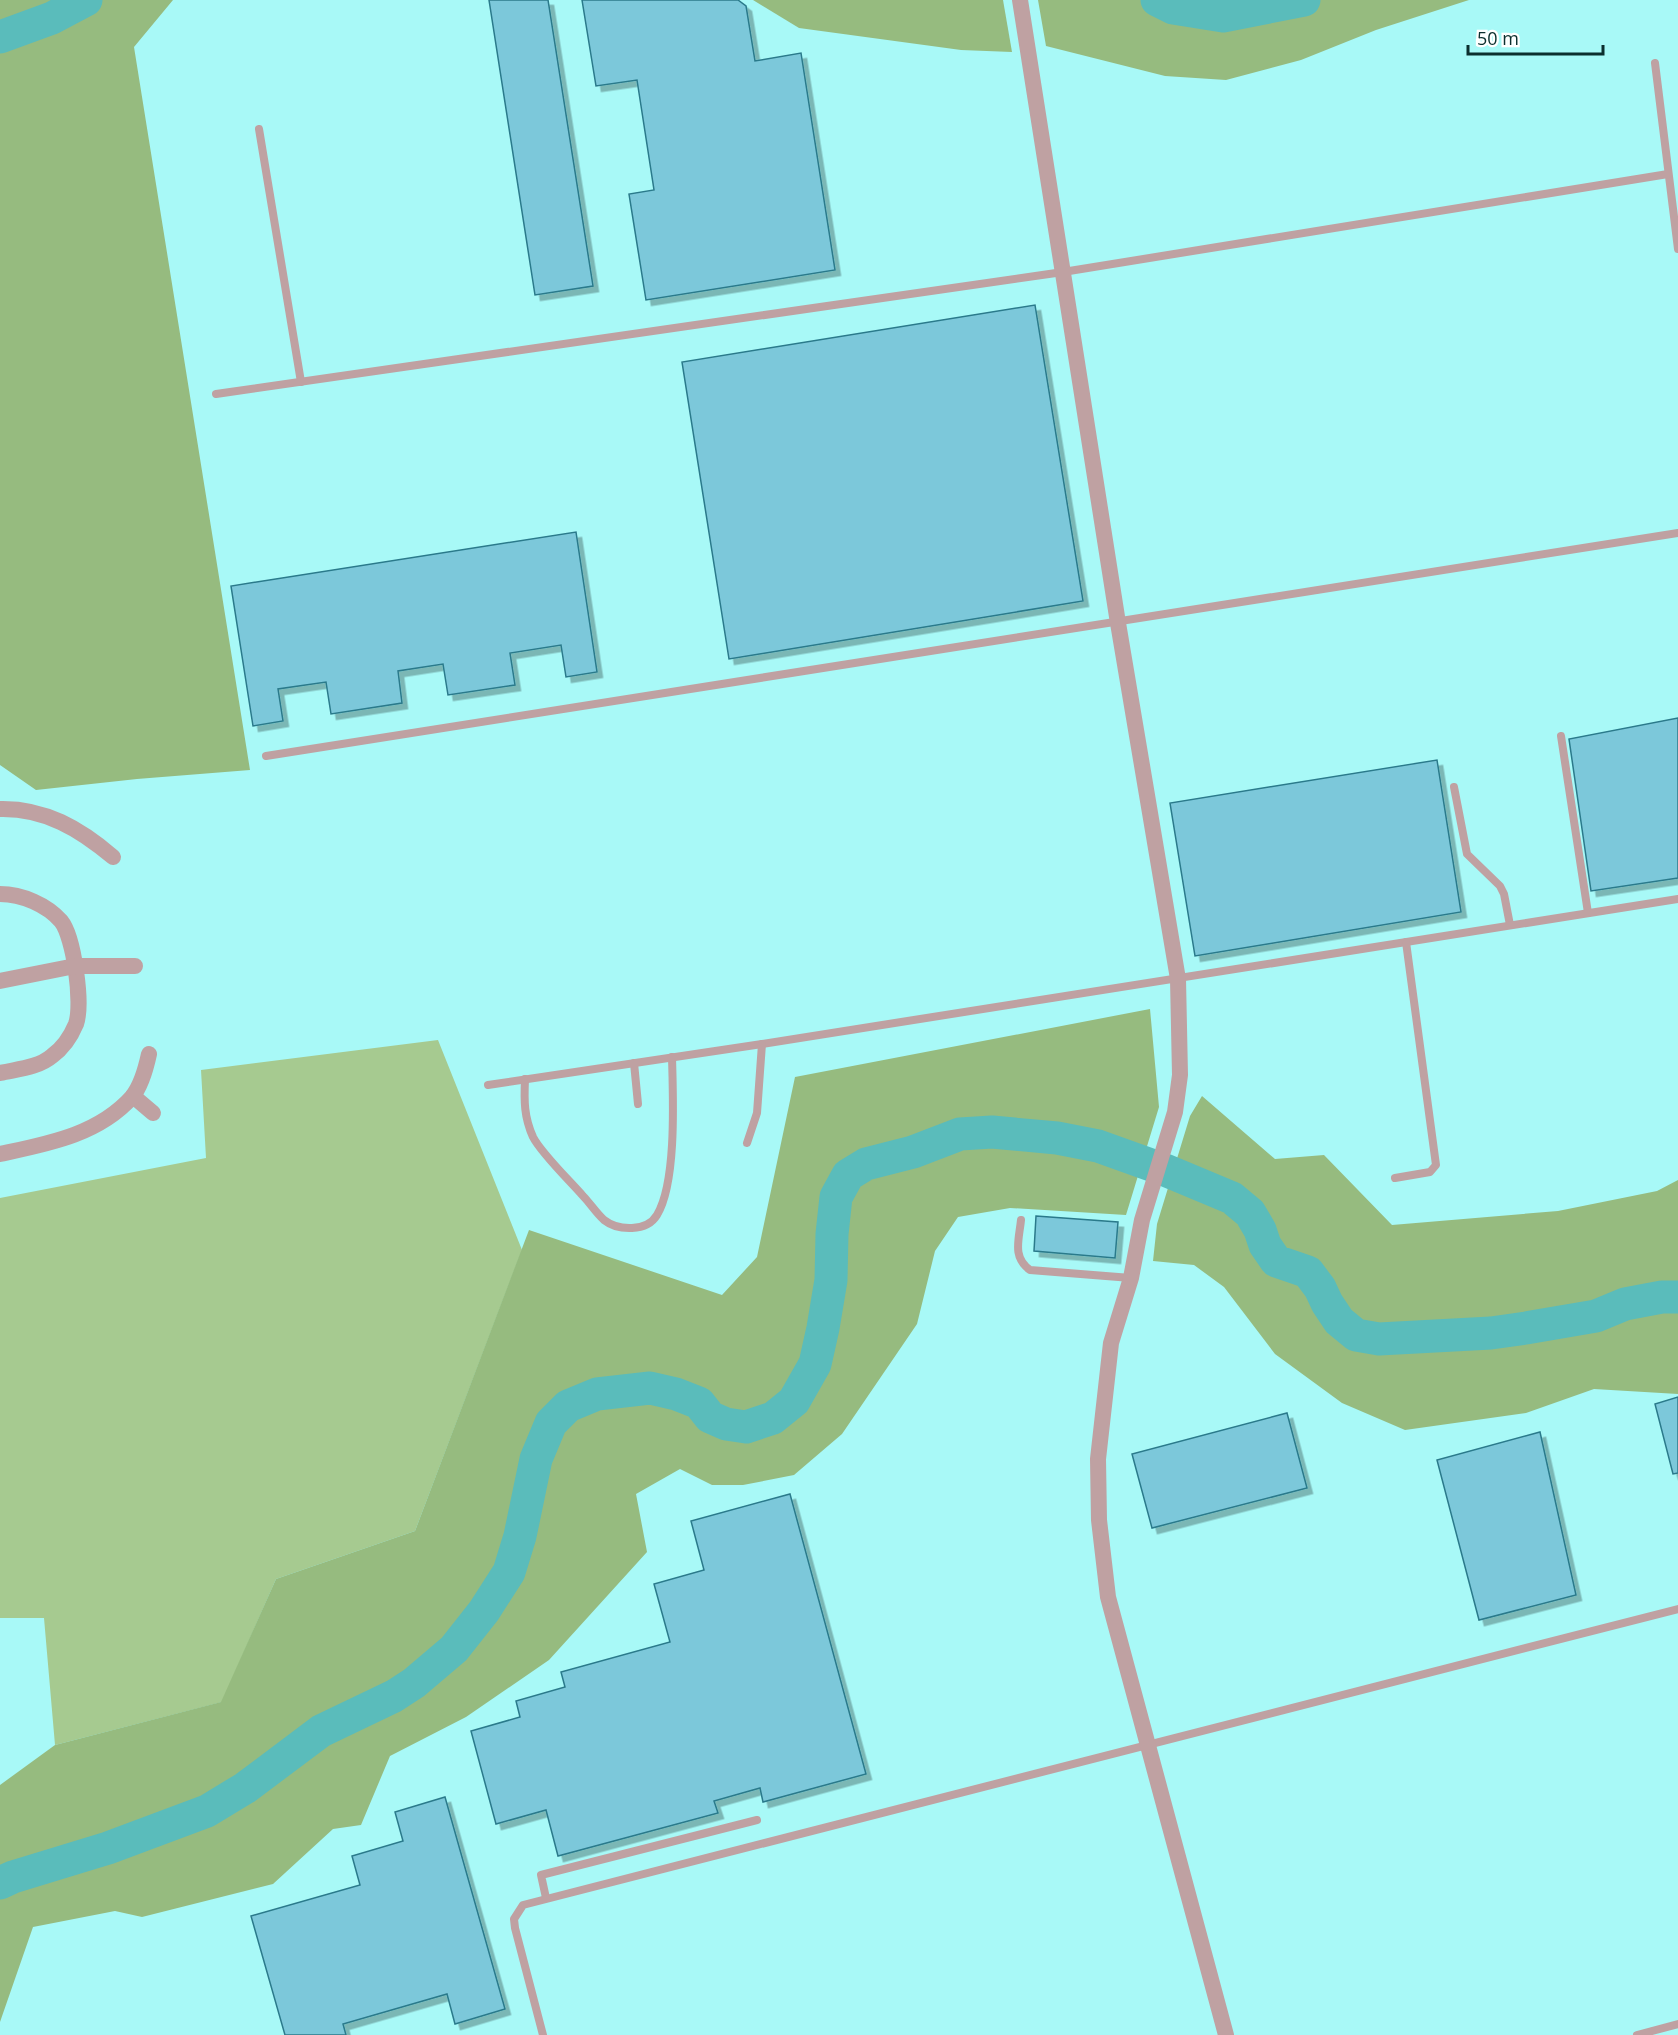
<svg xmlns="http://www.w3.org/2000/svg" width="1678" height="2035" font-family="'Open Sans',sans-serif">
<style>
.green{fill:#a6ca90}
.forest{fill:#96bb7f}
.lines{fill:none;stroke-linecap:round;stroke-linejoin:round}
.river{stroke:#5abcbb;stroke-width:33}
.building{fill:#7cc8da;stroke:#2b7a8b;stroke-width:1.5;filter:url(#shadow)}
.service{stroke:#bfa1a2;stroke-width:8}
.minor{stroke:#bfa1a2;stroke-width:16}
</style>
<defs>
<filter id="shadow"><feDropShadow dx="5.5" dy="5.5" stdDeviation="0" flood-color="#0004"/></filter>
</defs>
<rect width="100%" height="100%" fill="#a8f9f7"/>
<path class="green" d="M438 1040 522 1250 415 1531 276 1579 222 1702 55 1745 44 1618H0V1198L206 1158 201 1070Z"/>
<g class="forest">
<path d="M0 0H173L134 47 250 770 137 779 36 790 0 765Z"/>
<path d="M753 0H1003L1012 52 961 50 799 28Z"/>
<path d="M1038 0H1469L1376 30 1301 60 1226 80 1165 76 1046 46Z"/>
<path d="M1150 1009 1159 1107 1126 1215 1010 1208 958 1217 935 1251 917 1324 842 1434 794 1475 743 1485H712L680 1469 636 1494 647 1552 549 1660 466 1717 390 1756 361 1825 333 1829 273 1884 142 1917 115 1911 33 1927 0 2022V1785L55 1745 221 1702 276 1579 415 1531 529 1230 722 1295 757 1257 795 1077Z"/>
<path d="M1202 1096 1275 1159 1324 1155 1392 1225 1558 1211 1657 1191 1678 1180V1394L1594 1389 1526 1413 1405 1430 1342 1403 1275 1354 1224 1287 1194 1265 1153 1261 1157 1224 1190 1116Z"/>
</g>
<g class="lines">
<g class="river">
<path d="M1157 0 1173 8 1223 16 1304 0"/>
<path d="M0 37 52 18 86 0"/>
<path d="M0 1883 13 1877 108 1848 207 1811 245 1788 321 1731 394 1696 414 1683 454 1649 484 1611 509 1572 520 1536 536 1459 551 1423 568 1406 597 1394 650 1388 676 1394 699 1403 710 1417 726 1424 746 1427 773 1418 794 1401 815 1364 823 1328 831 1280 832 1234 836 1197 848 1175 866 1164 913 1152 960 1134 992 1132 1057 1138 1098 1146 1165 1170 1232 1198 1250 1213 1260 1230 1265 1245 1276 1261 1308 1272 1320 1288 1327 1303 1339 1321 1356 1335 1379 1339 1491 1333 1526 1328 1596 1316 1625 1304 1662 1297H1678"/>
</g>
</g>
<g class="building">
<path d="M489 0H548L593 286 535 295Z"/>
<path d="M582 0H738L746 6 755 61 801 53 835 270 646 300 629 194 654 190 637 80 596 86Z"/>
<path d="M1035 305 1083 601 729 659 682 362Z"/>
<path d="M576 532 597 672 566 677 561 645 510 653 515 685 448 695 443 664 398 671 402 703 331 714 326 682 278 689 283 721 253 726 231 586Z"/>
<path d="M1678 718V878L1591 891 1569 739Z"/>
<path d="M1437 760 1461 912 1195 956 1170 803Z"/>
<path d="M1036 1216 1118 1222 1115 1258 1034 1251Z"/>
<path d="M1678 1397V1473L1673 1474 1655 1404Z"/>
<path d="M1287 1413 1307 1488 1152 1528 1132 1454Z"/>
<path d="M1540 1432 1576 1595 1479 1620 1437 1460Z"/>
<path d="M790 1494 866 1774 763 1802 760 1788 714 1801 718 1813 558 1856 546 1810 496 1824 471 1731 520 1717 516 1701 565 1687 561 1672 670 1642 654 1584 704 1570 691 1521Z"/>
<path d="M445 1797 505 2009 455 2024 447 1994 343 2024 346 2035H285L251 1916 360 1885 352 1856 403 1841 395 1812Z"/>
</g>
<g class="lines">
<g class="service">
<path d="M1655 63 1678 249"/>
<path d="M259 129 301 382"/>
<path d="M216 394 1063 272 1668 174"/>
<path d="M1561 736 1588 913"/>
<path d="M266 756 1678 533"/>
<path d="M1454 787 1467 854 1500 886 1504 894 1510 925"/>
<path d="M634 1063 638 1104"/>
<path d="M525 1079C524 1101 524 1117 533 1137 541 1153 570 1181 583 1196 590 1203 596 1213 604 1220 618 1231 647 1232 657 1215 677 1182 673 1096 672 1057"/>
<path d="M488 1085 762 1044 1678 899"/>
<path d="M747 1143 757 1113 762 1044"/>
<path d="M1395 1178 1430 1172 1436 1165 1406 942"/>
<path d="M1021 1220C1019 1240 1012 1257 1030 1270L1131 1278"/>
<path d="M546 1898 541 1875 757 1820"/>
<path d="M543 2035 515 1928 514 1919 523 1905 1678 1609"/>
<path d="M1637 2035 1678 2024"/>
</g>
<g class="minor">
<path d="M1020 0 1118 623 1178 979 1180 1075 1175 1112 1142 1220 1131 1278 1111 1343 1098 1459 1099 1520 1108 1597 1226 2035"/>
<path d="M0 809C45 808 80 829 113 857"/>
<path d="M0 894C22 894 47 905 61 921 74 937 83 1004 76 1024 71 1036 63 1048 52 1056 38 1068 17 1069 0 1073"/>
<path d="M0 981 75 966H135"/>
<path d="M133 1096 153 1113"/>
<path d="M0 1154C47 1144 98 1135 132 1097 141 1086 146 1068 149 1054"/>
</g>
</g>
<path d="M1468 45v9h135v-9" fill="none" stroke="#0b2f2e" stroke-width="3"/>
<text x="1477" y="45" font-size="18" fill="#0b2f2e" stroke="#ffffff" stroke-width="4.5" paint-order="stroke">50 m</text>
</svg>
